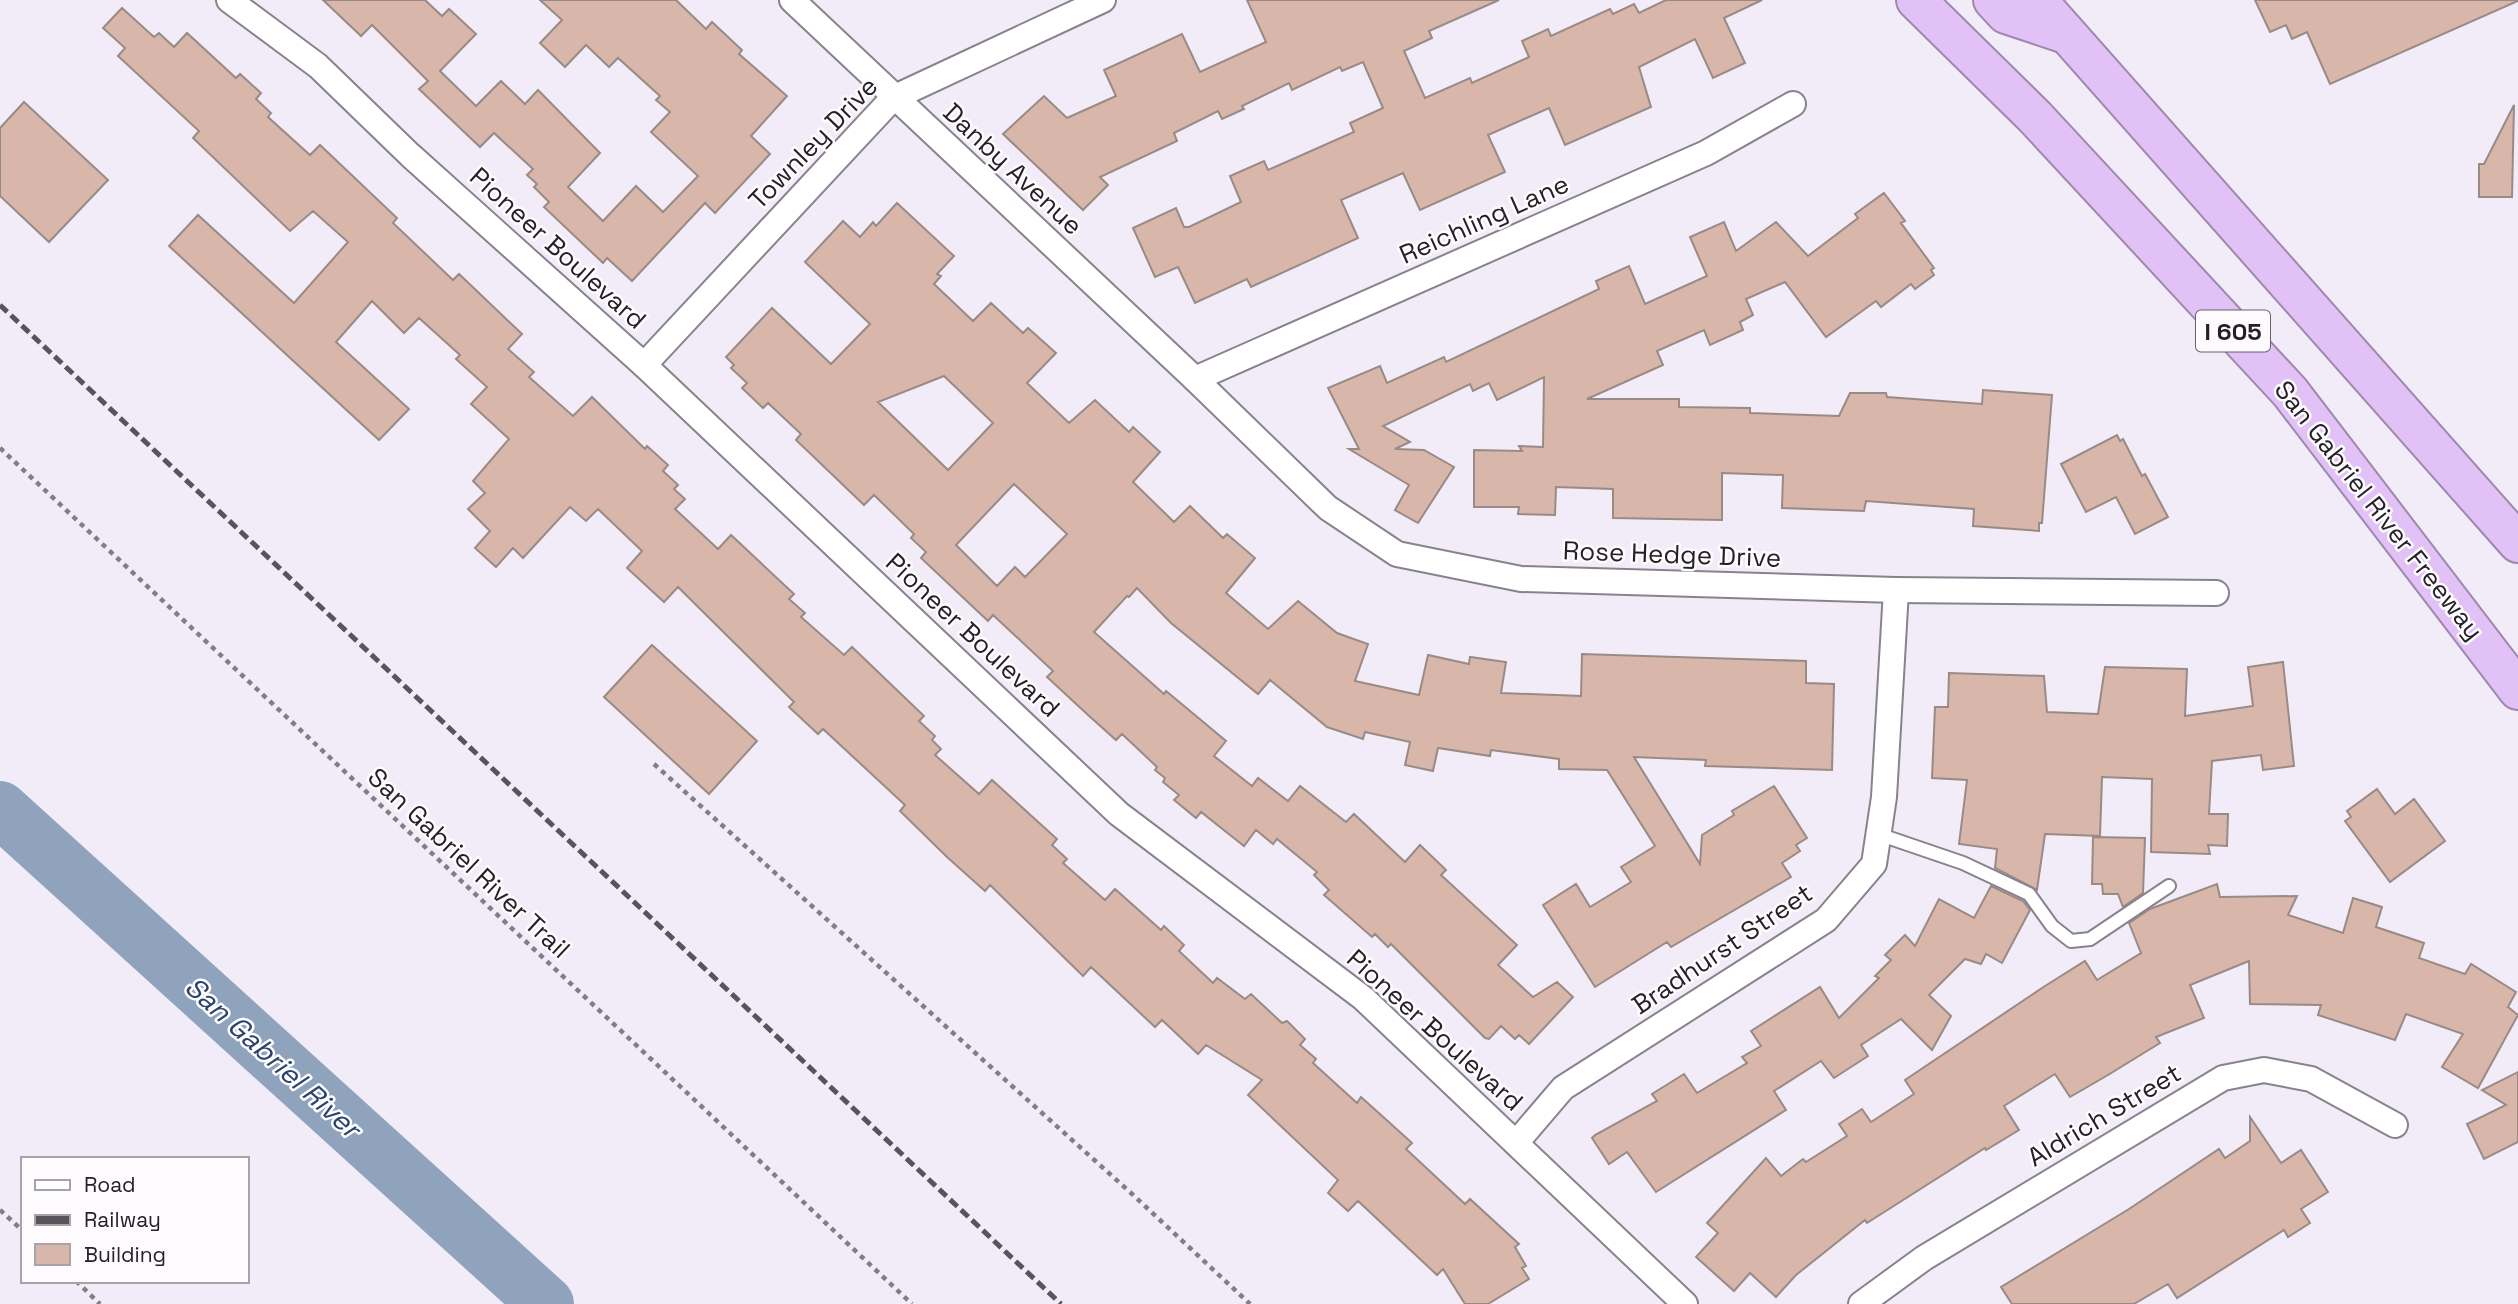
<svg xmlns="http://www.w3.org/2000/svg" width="2518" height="1304" font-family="'Space Grotesk',sans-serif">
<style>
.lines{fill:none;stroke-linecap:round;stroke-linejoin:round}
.river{stroke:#90a3bc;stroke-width:56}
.building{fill:#d8b6aa;stroke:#998a85;stroke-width:2;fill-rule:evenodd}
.service-casing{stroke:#88828d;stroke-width:16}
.minor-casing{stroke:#88828d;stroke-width:28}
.motorway-casing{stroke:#9e89ad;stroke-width:42}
.path{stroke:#827e87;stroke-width:4.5;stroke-dasharray:5 5;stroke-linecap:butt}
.service{stroke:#fff;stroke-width:12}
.minor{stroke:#fff;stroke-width:24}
.motorway{stroke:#e1c1f6;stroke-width:38}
.rail{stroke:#57545b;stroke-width:5;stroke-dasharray:10 5;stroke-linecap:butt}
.labels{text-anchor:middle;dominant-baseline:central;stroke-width:5;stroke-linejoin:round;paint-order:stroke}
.shield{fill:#fdfbfe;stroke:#646267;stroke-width:2}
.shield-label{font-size:24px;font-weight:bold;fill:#232126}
.street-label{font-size:26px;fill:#232126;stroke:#fdfbfe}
.water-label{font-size:28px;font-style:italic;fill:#284469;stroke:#fdfbfe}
</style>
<rect width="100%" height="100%" fill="#f2ecf9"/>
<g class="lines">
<path class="river" d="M0 809 546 1304"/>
</g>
<g class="building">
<path d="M323 0H425L442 16 449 9 476 34 440 71 476 106 501 81 525 104 538 90 600 153 568 187 603 221 636 186 663 212 698 176 651 132 670 112 656 100 660 96 618 58 609 67 586 45 565 67 540 43 562 20 540 0H676L706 29 712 22 742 50 739 54 787 96 751 136 770 154 715 213 705 203 632 281 607 258 603 263 544 207 549 202 534 187 537 184 527 175 533 169 494 133 480 147 419 89 428 81 372 25 361 36Z"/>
<path d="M1247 0H1499L1429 31 1432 38 1404 51 1425 98 1470 78 1472 83 1529 57 1522 41 1548 29 1551 36 1610 9 1613 14 1634 4 1639 13 1666 0H1762L1724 18 1745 63 1713 78 1695 39 1639 67 1651 107 1565 145 1549 108 1488 135 1505 172 1420 210 1403 173 1341 200 1358 238 1251 287 1247 279 1195 303 1178 267 1155 277 1133 228 1176 208 1184 227H1189L1241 202 1230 176 1264 161 1268 170 1354 132 1350 123 1383 108 1363 62 1342 71 1340 67 1292 90 1289 83 1242 106 1244 109 1222 119 1218 111 1174 133 1177 141 1100 177 1108 185 1083 210 1003 134 1044 96 1067 118 1116 96 1104 70 1182 34 1200 72 1266 42Z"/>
<path d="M2255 0H2518V1L2330 84 2307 32 2292 39 2286 25 2270 32Z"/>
<path d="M122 8 154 37 159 33 174 47 187 33 236 78 240 74 261 93 256 99 271 113 268 117 310 155 320 145 397 218 393 223 453 280 459 274 522 334 508 349 534 372 529 377 573 416 592 397 645 449 647 446 668 465 663 471 678 485 674 489 685 499 675 509 718 549 731 535 794 594 789 599 805 613 801 617 844 655 852 647 924 716 919 721 935 736 932 740 941 749 935 755 979 794 992 780 1057 839 1052 845 1067 859 1063 863 1105 900 1115 889 1161 930 1164 926 1184 945 1179 951 1213 983 1217 978 1245 999 1251 994 1282 1023 1287 1021 1305 1039 1300 1045 1316 1059 1313 1063 1357 1103 1361 1097 1391 1124 1412 1143 1406 1149 1465 1204 1470 1199 1519 1244 1515 1247 1526 1266 1522 1268 1529 1279 1488 1304H1465L1443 1269 1437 1275 1358 1201 1348 1211 1328 1193 1338 1180 1248 1095 1262 1080 1206 1045 1198 1054 1162 1020 1155 1027 1091 967 1083 976 990 885 985 891 947 857 900 811 905 805 823 729 818 734 789 707 794 702 678 587 664 602 627 568 642 551 598 509 586 521 570 507 523 558 513 548 496 567 475 548 490 531 468 509 485 493 473 481 509 439 471 404 487 387 456 359 460 355 419 318 404 333 372 301 336 342 409 409 379 440 169 246 198 215 294 303 348 242 313 211 290 231 193 138 199 131 118 56 125 48 103 28Z"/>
<path d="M24 102 108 180 49 242 0 196V128Z"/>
<path d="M2514 105 2512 197H2479V164H2484Z"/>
<path d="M1884 193 1905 221 1901 223 1934 268 1931 270 1934 275 1915 289 1911 284 1881 307 1876 301 1826 337 1785 282 1746 299 1753 315 1740 322 1743 330 1710 345 1704 330 1657 351 1663 365 1587 399H1679V407L1750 408V413L1839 416 1850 393H1886L1887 397 1982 404 1983 390 2052 395 2042 523H2039V531L1973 526 1974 509 1866 501 1864 511 1782 508 1783 475 1722 473V520L1613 518V489L1556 487 1555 515 1518 514 1519 507H1474V450L1522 451 1519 446 1543 447 1544 377 1497 400 1489 383 1473 391 1470 384 1383 426 1410 442 1395 449 1424 450 1454 467 1418 523 1395 510 1409 485 1349 449H1359L1328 388 1380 366 1387 383 1444 357 1446 362 1599 289 1596 281 1629 266 1645 304 1707 276 1690 237 1724 222 1736 251 1776 222 1808 256 1858 218 1855 214Z"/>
<path d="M897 203 954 256 937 274 941 276 934 284 973 321 991 303 1023 333 1028 328 1056 353 1027 383 1069 423 1095 400 1129 432 1133 427 1160 452 1133 482 1174 522 1190 506 1223 538 1227 534 1255 558 1226 593 1268 629 1298 601 1337 633 1368 644 1355 681 1419 695 1428 655 1469 664 1470 657 1506 662 1501 693 1581 696 1582 654 1806 661V683L1834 684 1832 770 1705 766 1706 760 1634 757 1700 864 1702 835 1734 815 1732 811 1774 786 1807 838 1796 845 1800 851 1782 863 1791 877 1671 947 1667 942 1595 987 1543 905 1576 884 1590 907 1631 882 1621 867 1655 846 1607 770 1559 769V759L1491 750 1490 756 1438 748 1433 771 1405 765 1410 742 1365 732 1363 739 1327 727 1270 680 1258 694 1171 623 1137 588 1129 597 1127 596 1094 632 1164 694 1166 691 1226 741 1214 756 1252 786 1258 778 1288 801 1300 786 1346 822 1354 814 1405 862 1420 845 1446 870 1441 875 1517 945 1498 965 1533 997 1557 982 1573 997 1529 1044 1519 1035 1515 1039 1501 1026 1489 1039 1485 1038 1391 944 1388 947 1375 934 1372 937 1324 895 1329 890 1314 875 1317 872 1277 839 1273 844 1256 830 1244 846 1201 812 1196 818 1174 800 1179 795 1163 782 1165 778 1155 770 1157 767 1122 734 1116 740 1088 715 1047 677 1053 671 993 615 988 621 921 558 926 552 911 538 914 534 874 495 864 505 796 440 801 434 768 403 763 408 742 388 747 383 731 368 734 365 726 357 772 308 831 364 870 324 805 262 843 221 860 237 873 222 876 226ZM944 376 993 423 948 470 878 402ZM1014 484 1067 534 1025 577 1015 567 997 586 956 545Z"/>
<path d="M2117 435 2120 441 2123 439 2142 476 2145 474 2168 517 2135 534 2116 497 2086 512 2061 464Z"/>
<path d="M652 645 757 741 709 794 604 697Z"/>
<path d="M2283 662 2294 766 2263 770 2261 755 2212 761 2209 814H2228L2227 846 2208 845 2210 854 2151 852 2152 779 2102 777 2100 836 2045 834 2037 890 1995 868 1997 849 1959 844 1967 780 1932 778 1935 707H1948L1949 673 2044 676 2047 712 2098 714 2105 667 2187 669 2185 716 2253 706 2248 667Z"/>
<path d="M2377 789 2395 814 2414 799 2445 841 2390 882 2345 821 2351 817 2347 811Z"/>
<path d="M2093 837 2145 838 2143 893 2123 907 2118 894H2103L2102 884H2092Z"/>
<path d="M2217 884 2220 897 2297 896 2288 915 2343 933 2353 898 2382 907 2376 927 2424 943 2419 958 2465 974 2471 964 2516 992 2508 1007 2518 1015 2478 1088 2442 1067 2463 1034 2406 1014 2395 1040 2318 1015 2321 1005 2250 1004 2249 961 2190 985 2204 1018 2156 1037 2160 1043 2108 1075 2070 1097 2055 1074 2004 1106 2019 1130 1986 1150 1985 1148 1867 1223 1865 1220 1796 1275 1776 1297 1750 1273 1734 1291 1696 1257 1718 1233 1707 1223 1766 1158 1781 1176 1803 1159 1806 1162 1847 1136 1839 1124 1862 1109 1871 1122 1914 1094 1905 1080 2045 986 2085 961 2097 980 2141 953 2129 923 2150 909Z"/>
<path d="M1991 886 2023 901 2030 910 2002 963 1986 954 1981 964 1965 959 1929 995 1951 1016 1932 1050 1901 1019 1861 1045 1868 1056 1834 1078 1821 1061 1774 1091 1786 1110 1656 1192 1627 1152 1609 1164 1592 1138 1595 1135 1657 1101 1652 1094 1684 1074 1697 1093 1747 1063 1742 1057 1761 1046 1751 1031 1820 987 1839 1018 1879 978 1875 976 1891 960 1885 955 1905 935 1915 946 1939 899 1974 918Z"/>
<path d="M2518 1072V1142L2484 1159 2467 1124 2506 1105 2482 1090Z"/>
<path d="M2250 1117 2281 1163 2301 1150 2328 1192 2301 1209 2310 1223 2288 1237 2284 1230 2177 1298 2168 1284 2134 1304H2012L2001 1287 2129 1209 2219 1149 2225 1158 2250 1141Z"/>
</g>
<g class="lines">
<g class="service-casing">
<path id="service" d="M1878 834 1963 863 2029 894 2052 926 2071 941 2090 939 2169 886"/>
</g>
<g class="minor-casing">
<g id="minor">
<path d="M229 0 318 66 410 155 644 365 1119 814 1363 998 1685 1304"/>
<path d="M792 0 1195 379 1328 508 1397 554 1521 579 1896 590 2216 593"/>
<path d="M644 365 893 98 1103 0"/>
<path d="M1195 379 1706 153 1793 104"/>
<path d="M1516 1143 1563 1088 1826 920 1874 864 1884 797 1896 590"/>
<path d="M1861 1304 1924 1258 2223 1078 2264 1070 2311 1079 2395 1125"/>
</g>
</g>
<g class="motorway-casing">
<g id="motorway">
<path d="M1916 0 2035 117 2290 392 2518 690"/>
<path d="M1993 0 2006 14 2066 34"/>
<path d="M2037 0 2518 543"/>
</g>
</g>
<g class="path">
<path d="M0 448 912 1304"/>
<path d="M654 764 1131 1193 1250 1304"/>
<path d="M0 1210 23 1231"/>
<path d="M76 1281 100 1304"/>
</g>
<use href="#service" class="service"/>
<use href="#minor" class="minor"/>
<use href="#motorway" class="motorway"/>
<path class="rail" d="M0 305 1061 1304"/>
</g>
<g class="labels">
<rect class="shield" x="2196" y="310.5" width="74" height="41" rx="5"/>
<g class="shield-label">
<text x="2233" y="331">I 605</text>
</g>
<g class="street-label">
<text transform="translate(813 143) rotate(-46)">Townley Drive</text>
<text transform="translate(1013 169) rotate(43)">Danby Avenue</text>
<text transform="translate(1484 219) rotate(-24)">Reichling Lane</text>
<text transform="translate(558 248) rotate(42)">Pioneer Boulevard</text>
<text transform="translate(2379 510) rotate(52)">San Gabriel River Freeway</text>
<text transform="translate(1672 554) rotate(2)">Rose Hedge Drive</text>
<text transform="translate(973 635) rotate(43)">Pioneer Boulevard</text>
<text transform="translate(469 863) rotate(43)">San Gabriel River Trail</text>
<text transform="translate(1722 949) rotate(-34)">Bradhurst Street</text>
<text transform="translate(1435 1030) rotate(42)">Pioneer Boulevard</text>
<text transform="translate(2104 1115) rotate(-31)">Aldrich Street</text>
</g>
<g class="water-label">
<text transform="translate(273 1057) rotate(42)">San Gabriel River</text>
</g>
</g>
<rect x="21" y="1157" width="228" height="126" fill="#fdfbfe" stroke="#a6a4a8" stroke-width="2"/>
<rect x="35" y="1180" width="35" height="10" fill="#ffffff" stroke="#a6a4a8" stroke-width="2"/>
<text x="84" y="1192" font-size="21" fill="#232126">Road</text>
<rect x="35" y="1215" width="35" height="10" fill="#57545b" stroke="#a6a4a8" stroke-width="2"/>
<text x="84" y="1227" font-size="21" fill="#232126">Railway</text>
<rect x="35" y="1244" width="35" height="21" fill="#d8b6aa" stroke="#a6a4a8" stroke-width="2"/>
<text x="84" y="1262" font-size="21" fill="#232126">Building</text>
</svg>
